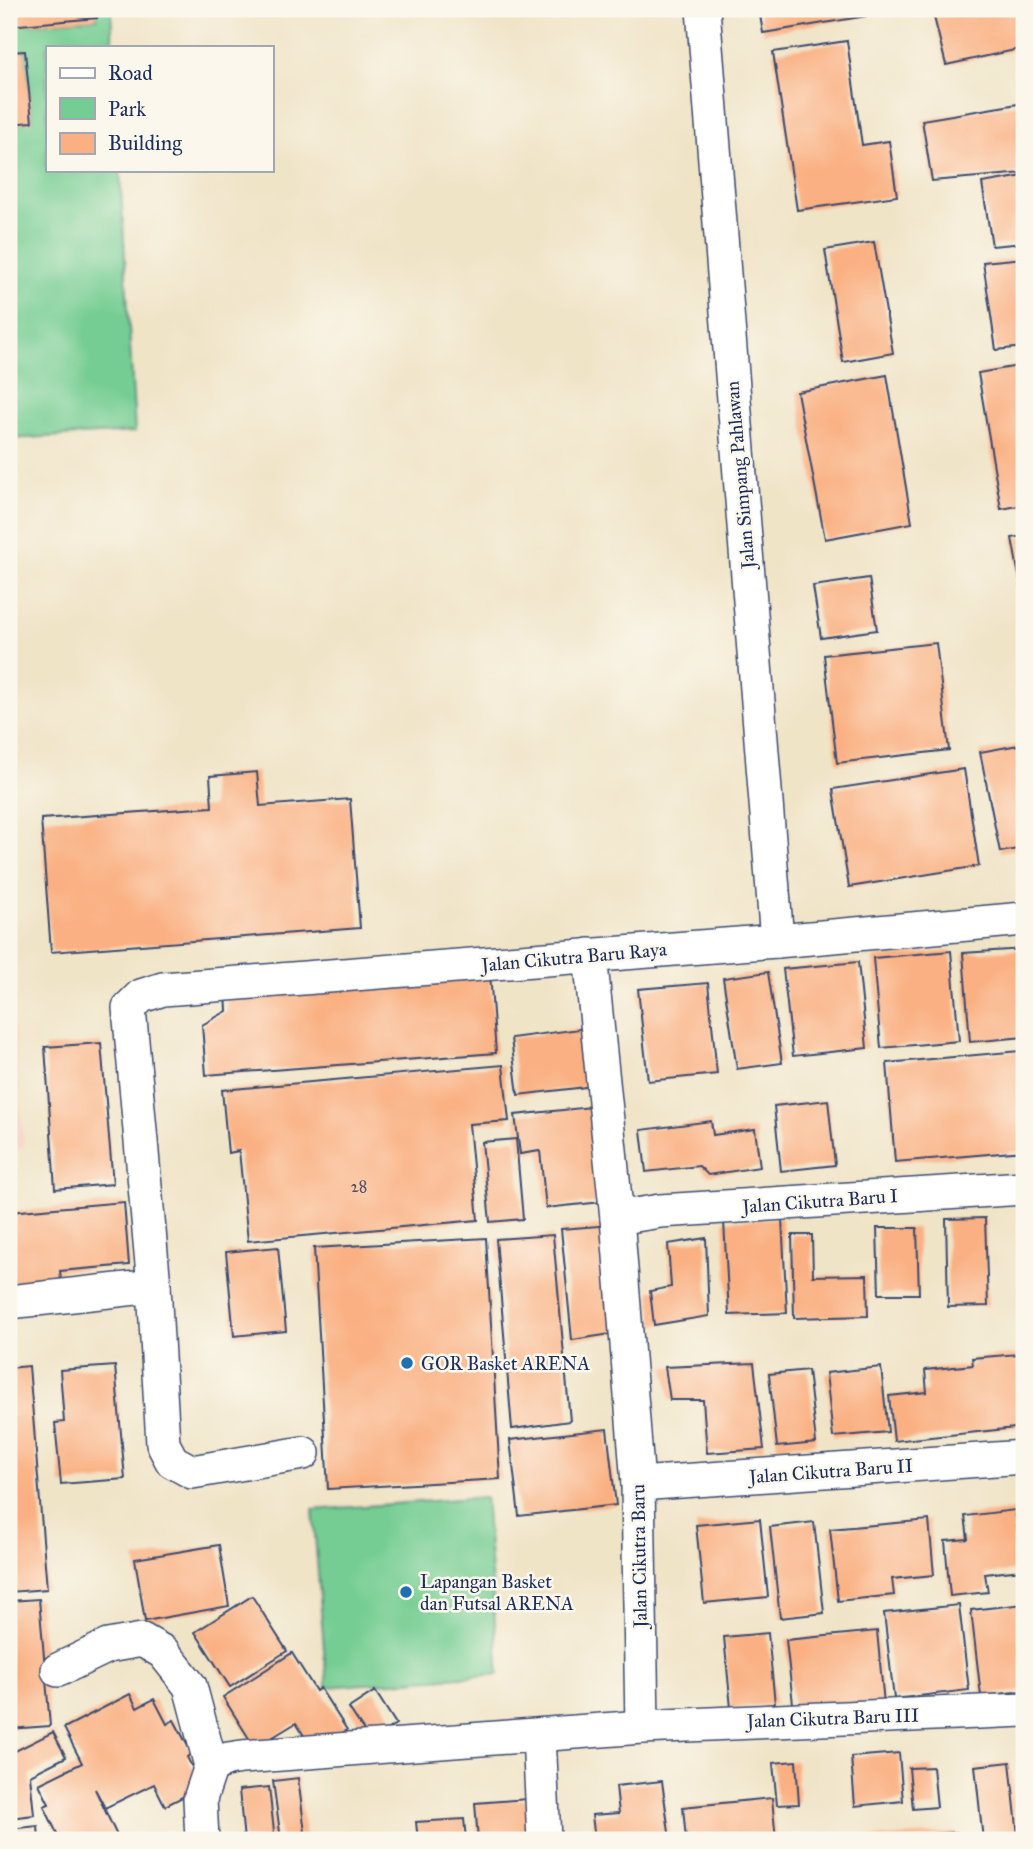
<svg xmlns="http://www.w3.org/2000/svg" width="1033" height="1849" font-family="'IM FELL Great Primer',serif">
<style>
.built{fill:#f6d2c3}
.green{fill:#74cd93;stroke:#487e78;stroke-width:2}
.building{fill:#fab082}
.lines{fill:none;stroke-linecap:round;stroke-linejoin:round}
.minor-casing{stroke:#3b4a6e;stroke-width:36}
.minor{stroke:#fff;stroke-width:33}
.poi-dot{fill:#1f6fb2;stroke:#fbf7ec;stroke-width:2.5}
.labels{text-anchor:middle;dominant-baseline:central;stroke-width:5;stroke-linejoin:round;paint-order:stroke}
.number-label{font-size:16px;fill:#534f67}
.street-label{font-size:19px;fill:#1b2f5e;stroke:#fbf7ec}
.poi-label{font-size:19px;fill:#1b2f5e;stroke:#fbf7ec;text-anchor:start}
</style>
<rect width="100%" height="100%" fill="#fbf7ec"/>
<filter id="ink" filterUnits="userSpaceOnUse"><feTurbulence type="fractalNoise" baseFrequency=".0143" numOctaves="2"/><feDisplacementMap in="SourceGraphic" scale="14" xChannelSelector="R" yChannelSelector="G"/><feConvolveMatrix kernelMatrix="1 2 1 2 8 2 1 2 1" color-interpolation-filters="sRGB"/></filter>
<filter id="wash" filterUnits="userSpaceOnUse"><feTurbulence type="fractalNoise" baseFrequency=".00686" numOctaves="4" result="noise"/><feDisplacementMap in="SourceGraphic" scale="28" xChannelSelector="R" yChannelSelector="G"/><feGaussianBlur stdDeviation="1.57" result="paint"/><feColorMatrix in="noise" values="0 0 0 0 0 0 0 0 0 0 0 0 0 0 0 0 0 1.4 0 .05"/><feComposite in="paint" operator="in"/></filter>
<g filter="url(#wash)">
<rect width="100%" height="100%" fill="#f0e4c7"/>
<path class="built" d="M9 951 24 1148 9 1149Z"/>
<g class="green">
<path d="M96 9H111L113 47H47V170H120L135 432 9 439V124L32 121 25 51 9 52V26L97 18Z"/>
<path d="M485 1497 499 1674 327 1687 313 1510Z"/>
</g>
<g id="blocks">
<g class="building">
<path d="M9 9H96L97 18 9 26Z"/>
<path d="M759 9H866L867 16 763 33Z"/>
<path d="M932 9H1024V48L946 65Z"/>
<path d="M847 41 862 145 889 141 897 196 797 210 773 52Z"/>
<path d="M25 51 32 122 9 124V52Z"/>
<path d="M1024 103V173L932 181 922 120Z"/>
<path d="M1024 176V243L992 246 982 183Z"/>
<path d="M874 242 893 353 843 362 825 250Z"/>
<path d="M1024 258V347L996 350 983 262Z"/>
<path d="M1024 365V505L1001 509 978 373Z"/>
<path d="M887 375 912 523 825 539 797 392Z"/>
<path d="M1024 536V598H1023L1012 538Z"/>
<path d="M869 578 877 630 821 638 813 586Z"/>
<path d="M936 643 949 750 837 763 824 655Z"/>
<path d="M1024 744V848L1000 852 980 752Z"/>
<path d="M964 769 979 866 849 887 833 789Z"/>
<path d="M257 772 260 806 350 799 360 928 51 952 41 819 212 807 210 776Z"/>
<path d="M1024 949V1037L970 1042 963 953Z"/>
<path d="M951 951 959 1041 881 1048 873 958Z"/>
<path d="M858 962 867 1048 793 1056 783 969Z"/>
<path d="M768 972 782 1063 737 1069 723 978Z"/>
<path d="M490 973 496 1053 206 1075 202 1025 227 1011 226 992Z"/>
<path d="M708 983 717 1074 648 1081 638 989Z"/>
<path d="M587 1028 594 1086 518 1095 511 1038Z"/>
<path d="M101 1043 113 1184 55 1189 45 1047Z"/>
<path d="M1020 1051 1024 1092V1151L895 1162 887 1063Z"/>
<path d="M503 1065 509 1121 469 1124 478 1220 248 1241 239 1151 228 1153 222 1090Z"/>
<path d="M828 1100 835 1165 781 1171 774 1106Z"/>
<path d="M601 1106 611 1201 546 1208 540 1151 520 1154 515 1115Z"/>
<path d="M711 1121 713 1135 755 1129 760 1167 708 1175 699 1166 646 1172 641 1130Z"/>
<path d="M516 1139 523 1219 490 1222 482 1142Z"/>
<path d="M124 1202 129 1265 60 1271 61 1280 9 1285V1212Z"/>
<path d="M782 1218 787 1313 729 1315 724 1221Z"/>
<path d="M985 1218 988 1306 948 1307 946 1219Z"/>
<path d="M611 1225 624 1332 572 1340 561 1229Z"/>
<path d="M877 1228H917L919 1294H879Z"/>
<path d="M553 1235 570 1421 512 1429 496 1239Z"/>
<path d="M792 1235H812L813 1276 867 1275 868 1316 794 1318Z"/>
<path d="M486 1238 500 1479 328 1489 314 1248Z"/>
<path d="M706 1238 709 1316 654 1325 650 1291 671 1287 668 1244Z"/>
<path d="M278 1247 286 1331 234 1336 226 1252Z"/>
<path d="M1018 1354 1024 1427 894 1441 889 1396 927 1392 925 1370 973 1365 972 1358Z"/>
<path d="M754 1363 764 1449 707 1453 703 1400H670L665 1367Z"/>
<path d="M29 1366 47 1589 9 1592V1368Z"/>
<path d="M115 1366 125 1479 61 1484 55 1423 64 1422 60 1370Z"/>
<path d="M881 1367 888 1432 833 1437 826 1373Z"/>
<path d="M808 1370 816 1443 777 1447 769 1374Z"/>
<path d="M607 1429 616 1505 519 1516 510 1440Z"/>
<path d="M1015 1510 1022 1570 985 1574 988 1592 950 1596 945 1541 968 1539 965 1516Z"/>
<path d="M760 1519 768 1597 704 1603 696 1525Z"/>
<path d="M929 1520 934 1575 892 1579 894 1595 838 1601 830 1529Z"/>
<path d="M814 1522 824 1613 780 1618 770 1527Z"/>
<path d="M219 1545 229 1606 145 1621 135 1559Z"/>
<path d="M252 1596 287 1651 230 1687 195 1632Z"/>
<path d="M39 1599 50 1726 9 1729V1601Z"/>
<path d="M1024 1604V1691L981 1696 971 1610Z"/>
<path d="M959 1605 969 1690 894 1699 884 1613Z"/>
<path d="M877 1631 884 1704 794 1713 786 1640Z"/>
<path d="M768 1633 775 1704 731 1708 724 1637Z"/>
<path d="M292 1653 316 1691 320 1688 347 1730 314 1751 296 1723 255 1748 223 1697Z"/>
<path d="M375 1691 396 1724 370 1740 349 1708Z"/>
<path d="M130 1694 137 1708 154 1699 167 1724 174 1720 192 1754 187 1757 202 1787 165 1806 154 1784 105 1808 95 1789 119 1840H71L70 1837 60 1840 44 1806 49 1804 39 1784 82 1763 64 1728Z"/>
<path d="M53 1732 66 1757 30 1775 34 1815 9 1818V1754Z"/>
<path d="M899 1753 903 1801 855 1806 851 1757Z"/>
<path d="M796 1761 799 1804 777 1805 773 1763Z"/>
<path d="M1010 1762 1018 1836 983 1840 975 1766Z"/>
<path d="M933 1767 937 1807 913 1809 909 1768Z"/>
<path d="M298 1778 306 1840H281L273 1781Z"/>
<path d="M662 1781 670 1840H595L592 1815 619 1813 616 1786Z"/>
<path d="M269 1787 275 1840H244L239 1790Z"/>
<path d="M772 1798 776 1840H686L683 1807Z"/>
<path d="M528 1799 531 1840H478L475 1803Z"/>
<path d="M464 1819 466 1840H418L416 1822Z"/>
<path d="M38 1826 39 1840H9V1829Z"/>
<path d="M957 1832 958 1840H871V1838Z"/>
<path d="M345 1834 346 1840H316L315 1837Z"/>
</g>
</g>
</g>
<g filter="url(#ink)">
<use href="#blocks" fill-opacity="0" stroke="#3b4a6e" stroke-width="2"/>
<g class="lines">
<g class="minor-casing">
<g id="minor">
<path d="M703 9 777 941"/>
<path d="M590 955 617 1218 638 1484 642 1727"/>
<path d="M617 1218 660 1211 1024 1188"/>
<path d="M9 1302 154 1286"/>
<path d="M303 1453 192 1472 172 1461 163 1444 154 1286 129 1008 141 996 163 989 777 941 1024 919"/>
<path d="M638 1484 1024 1457"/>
<path d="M58 1670 108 1646 142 1640 163 1652 190 1686 211 1766"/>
<path d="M539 1735 544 1840"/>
<path d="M211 1766 228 1759 242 1757 642 1727 1024 1710"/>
<path d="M202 1840 200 1799 211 1766"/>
</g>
</g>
<use href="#minor" class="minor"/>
</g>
</g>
<g class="poi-dot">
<circle cx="407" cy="1363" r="7"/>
<circle cx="406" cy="1592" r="7"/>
</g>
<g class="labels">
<g class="number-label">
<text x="359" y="1186">28</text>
</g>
<g class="street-label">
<text transform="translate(740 475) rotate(-95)">Jalan Simpang Pahlawan</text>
<text transform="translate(574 957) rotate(-5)">Jalan Cikutra Baru Raya</text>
<text transform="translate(820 1201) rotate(-4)">Jalan Cikutra Baru I</text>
<text transform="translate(831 1471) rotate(-4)">Jalan Cikutra Baru II</text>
<text transform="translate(639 1556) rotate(-91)">Jalan Cikutra Baru</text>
<text transform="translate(833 1718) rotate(-2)">Jalan Cikutra Baru III</text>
</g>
<g class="poi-label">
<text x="421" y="1363">GOR Basket ARENA</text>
<text x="420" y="1581">Lapangan Basket<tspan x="420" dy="22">dan Futsal ARENA</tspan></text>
</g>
</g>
<rect width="1033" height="1849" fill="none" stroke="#fbf7ec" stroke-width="35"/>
<rect x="46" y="46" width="228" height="126" fill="#fbf7ec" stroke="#a1a7b3" stroke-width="2"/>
<rect x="60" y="68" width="35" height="10" fill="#ffffff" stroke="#a1a7b3" stroke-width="2"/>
<text x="108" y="80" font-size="21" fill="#1b2f5e">Road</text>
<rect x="60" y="98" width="35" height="21" fill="#74cd93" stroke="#a1a7b3" stroke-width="2"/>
<text x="108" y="116" font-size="21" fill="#1b2f5e">Park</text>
<rect x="60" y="133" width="35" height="21" fill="#fab082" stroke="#a1a7b3" stroke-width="2"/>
<text x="108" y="150" font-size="21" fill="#1b2f5e">Building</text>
</svg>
